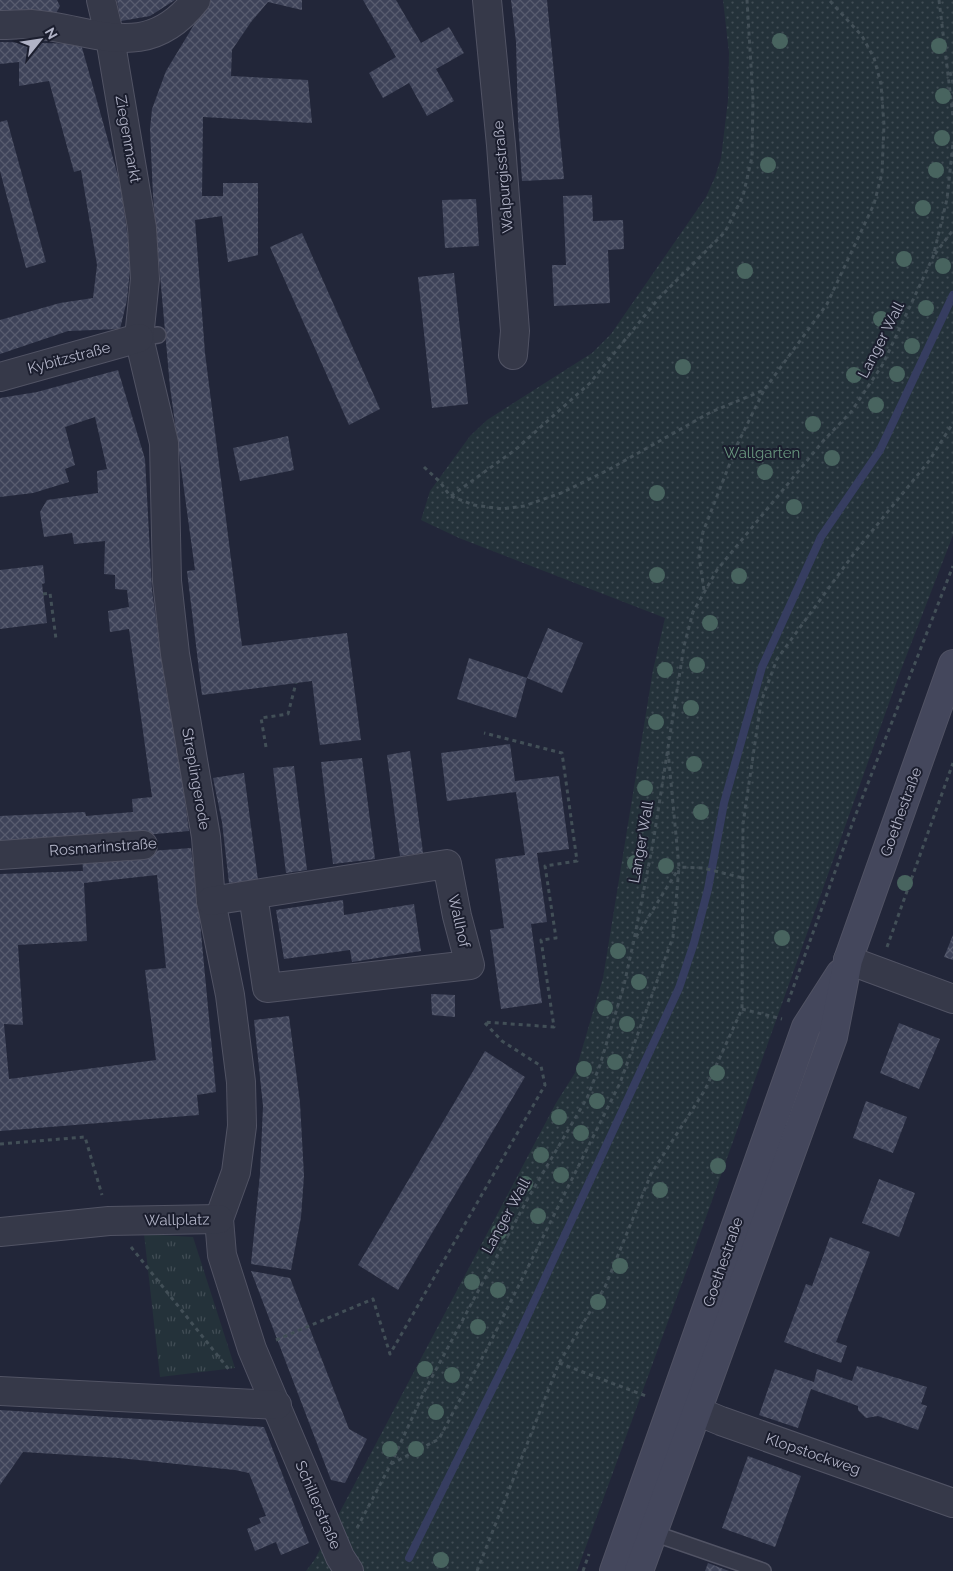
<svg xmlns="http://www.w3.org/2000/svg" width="953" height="1571" font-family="Raleway,sans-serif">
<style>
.grass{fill:url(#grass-tufts)}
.park{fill:url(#park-dots)}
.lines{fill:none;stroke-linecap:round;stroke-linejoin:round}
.stream{stroke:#363d60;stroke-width:8}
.building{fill:url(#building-cross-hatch);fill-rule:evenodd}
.service-casing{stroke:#515364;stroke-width:18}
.minor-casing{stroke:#515364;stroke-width:30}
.secondary-casing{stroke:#515364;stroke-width:30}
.path{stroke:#424f57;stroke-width:3;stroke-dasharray:4 4;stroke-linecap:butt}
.service{stroke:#363949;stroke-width:15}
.minor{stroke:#363949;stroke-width:28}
.secondary{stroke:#44475c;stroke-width:28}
.tree{fill:#48645f}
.labels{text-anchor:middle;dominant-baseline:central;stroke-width:4;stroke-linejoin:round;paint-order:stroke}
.street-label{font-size:15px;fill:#b1b3c6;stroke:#1b1e2e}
.park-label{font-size:15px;fill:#68967e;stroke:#1b1e2e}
</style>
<defs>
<pattern id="grass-tufts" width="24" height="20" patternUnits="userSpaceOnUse" patternTransform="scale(1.25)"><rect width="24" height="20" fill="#24323a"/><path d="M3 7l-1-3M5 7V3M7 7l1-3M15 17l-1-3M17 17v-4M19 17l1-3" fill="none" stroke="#414d55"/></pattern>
<pattern id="park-dots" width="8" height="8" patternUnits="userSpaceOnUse" patternTransform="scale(1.25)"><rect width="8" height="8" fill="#24323a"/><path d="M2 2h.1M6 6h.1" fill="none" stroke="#414d55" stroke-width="1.8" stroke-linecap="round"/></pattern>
<pattern id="building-cross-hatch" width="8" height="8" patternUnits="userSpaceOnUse" patternTransform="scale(1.25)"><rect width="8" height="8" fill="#3e4359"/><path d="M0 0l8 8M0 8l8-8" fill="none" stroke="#585c6f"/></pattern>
</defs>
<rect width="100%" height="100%" fill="#222639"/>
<path class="grass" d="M144 1234 193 1237 235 1368 160 1377Z"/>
<path class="park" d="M723 0H953V535L899 675 705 1220 577 1571H306L315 1559 556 1103 575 1073 603 978 653 670 665 618 459 538 421 520 430 491 470 436 487 420 592 353 611 334 706 197 715 177 721 158 728 100 729 53Z"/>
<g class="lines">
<path class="stream" d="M409 1558 514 1345 679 988 694 943 708 889 724 803 762 667 821 537 880 450 953 295"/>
</g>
<g class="building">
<path d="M0 0H57L60 6 55 15 0 10Z"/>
<path d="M117 0H175L150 16 121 21Z"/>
<path d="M209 0H302V10L268 2 251 22 232 50 231 76 308 80 312 123 203 117 202 196H223V183H258V255L228 262 222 216 195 220 205 353 242 646 347 633 361 740 320 745 312 681 202 695 187 571 195 570 170 387 153 196 150 129 152 109 166 71Z"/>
<path d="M363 0H396L421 43 449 27 464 53 436 69 454 101 427 116 409 83 383 98 369 73 396 57Z"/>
<path d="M511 0H547L564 179 522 181 518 121 516 42Z"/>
<path d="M0 42 81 44 120 183 131 259 127 300 120 329 68 331 0 354V320L60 303 93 298 97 265 81 170 74 172 49 81 19 86V62L0 64Z"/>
<path d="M7 120 46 262 26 268 0 171V122Z"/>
<path d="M592 195 593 221 623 220 624 249 608 250 610 303 554 306 552 265H566L563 196Z"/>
<path d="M476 199 479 246 445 248 442 200Z"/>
<path d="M302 233 380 409 349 425 270 247Z"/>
<path d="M454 273 468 404 432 408 418 277Z"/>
<path d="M118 370 145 459 152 590 166 691 174 721 189 831 0 848V816L85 812 86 816 133 812 132 799 152 797 129 629 110 632 108 611 129 607 127 590 115 589V575L104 574 105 541 74 544 72 533 44 537 40 512 47 500 98 493 97 471 107 469 95 417 65 427 75 465 65 469 69 482 33 493 0 497V398L37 392Z"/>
<path d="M288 436 294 470 240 481 233 448Z"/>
<path d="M43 565 45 583 42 584 47 623 0 629V570Z"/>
<path d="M548 628 583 643 562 693 527 678Z"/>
<path d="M469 658 527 678 516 718 457 699Z"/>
<path d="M510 744 515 781 559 776 569 849 537 853 547 922 531 924 542 1003 501 1009 490 930 504 928 495 859 525 855 516 792 447 801 441 753Z"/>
<path d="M410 751 423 853 400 856 387 755Z"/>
<path d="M362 758 375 859 333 864 321 762Z"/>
<path d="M294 766 307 870 286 873 273 768Z"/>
<path d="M244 773 258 880 229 883 222 822 213 778Z"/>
<path d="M191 848 198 901 216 1092 197 1095 199 1115 0 1131V874L83 871 82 856ZM157 875 166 968 145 970 156 1060 9 1079 4 1024 23 1025 18 945 87 941 84 883Z"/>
<path d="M343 900 344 915 414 904 421 951 352 962 350 950 284 959 276 910Z"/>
<path d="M953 935V960L944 957Z"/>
<path d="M431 994 455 995V1017L432 1015Z"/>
<path d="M289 1016 300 1103 304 1176 301 1217 291 1270 251 1264 260 1174 263 1106 254 1020Z"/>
<path d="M899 1023 940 1039 919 1089 880 1073Z"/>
<path d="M485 1051 525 1077 398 1290 358 1265Z"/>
<path d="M866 1101 907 1117 893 1153 853 1138Z"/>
<path d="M879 1179 915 1193 899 1237 862 1223Z"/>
<path d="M830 1237 870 1252 836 1342 847 1346 841 1363 784 1342 806 1284 812 1286Z"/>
<path d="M251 1271 290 1278 349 1429 367 1439 345 1483 331 1480Z"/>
<path d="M857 1366 927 1387 921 1404 927 1406 918 1430 878 1416 866 1418 858 1410V1406L811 1389 798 1428 759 1415 775 1369 814 1382 817 1369 852 1381Z"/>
<path d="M0 1410 264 1427 309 1543 281 1555 276 1542 255 1551 247 1529 261 1523 259 1518 266 1516 249 1473 235 1470 119 1458 23 1452 0 1485Z"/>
<path d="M748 1456 801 1476 775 1547 722 1528Z"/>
<path d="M708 1563 729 1571H705Z"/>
</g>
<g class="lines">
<g class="service-casing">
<g id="service">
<path d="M139 338 158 335"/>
<path d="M653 1533 763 1571"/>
</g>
</g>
<g class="minor-casing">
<g id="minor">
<path d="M101 0 110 38 142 228 145 279 139 338 164 443 167 581 175 654 206 837 211 901 230 995 241 1082 242 1126 236 1172 219 1219 222 1255 252 1349 340 1557 349 1571"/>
<path d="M487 0 501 145 515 331 513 355"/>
<path d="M0 25C10 25 21 24 31 24 96 29 146 64 196 0"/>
<path d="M0 377 139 338"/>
<path d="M0 855 143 845"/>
<path d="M211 901 447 864 457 916 470 965 267 988 253 895"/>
<path d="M848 960 953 999"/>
<path d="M0 1232 109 1221 219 1219"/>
<path d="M0 1391 277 1405"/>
<path d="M675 1402 721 1421 953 1503"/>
</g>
</g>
<g class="secondary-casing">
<g id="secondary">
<path d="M614 1571 806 1027 840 974"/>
<path d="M639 1571 833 1037 848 960 953 664"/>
</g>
</g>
<g class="path">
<path d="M939 0 953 116"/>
<path d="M950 72 953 83"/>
<path d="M935 254 953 230"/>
<path d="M424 467 440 482 450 496 474 505 502 509 524 506 561 493 608 470 711 412 764 390 827 304 874 204 882 173 884 125 881 84 874 58 862 36 829 0"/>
<path d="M451 496 515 450 590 383 659 298 725 232 743 196 752 157 753 99 747 0"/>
<path d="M704 590 699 556 703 532 737 445 764 390"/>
<path d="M43 594 50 593 56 639"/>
<path d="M266 747 261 718 288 714 296 683"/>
<path d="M668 751 679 867 703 868 743 878"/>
<path d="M636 937 679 868"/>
<path d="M887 947 953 763"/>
<path d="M788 1002 854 819 953 566"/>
<path d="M742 1009 782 1019"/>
<path d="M0 1144 85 1137 102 1195"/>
<path d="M131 1247 230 1371"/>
<path d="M276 1340 373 1299 390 1354 545 1085 541 1066 502 1041 484 1022 554 1027 541 940 556 938 545 866 577 861 562 753 484 733"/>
<path d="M559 1363 646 1396"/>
<path d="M391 1464 439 1439 489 1345 620 1083 673 937 679 867"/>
<path d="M357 1528 391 1464 424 1392 527 1200 587 1098 600 1065 624 985 634 940 653 843 684 646 693 612 717 570 824 440 851 412 883 364 933 257 947 199 953 143"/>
<path d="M477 1571 559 1363 605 1287 651 1174 705 1090 742 1009 743 824 761 702 777 659 855 552 929 461 953 423"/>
<path d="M583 1571 589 1554"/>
</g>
<use href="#service" class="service"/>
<use href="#minor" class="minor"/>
<use href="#secondary" class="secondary"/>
</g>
<g class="tree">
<circle cx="780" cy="41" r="8"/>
<circle cx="939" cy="46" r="8"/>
<circle cx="943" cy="96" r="8"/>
<circle cx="942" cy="138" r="8"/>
<circle cx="768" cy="165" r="8"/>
<circle cx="936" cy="170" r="8"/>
<circle cx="923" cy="208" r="8"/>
<circle cx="904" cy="259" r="8"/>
<circle cx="943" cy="266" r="8"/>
<circle cx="745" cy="271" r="8"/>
<circle cx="926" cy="308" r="8"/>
<circle cx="881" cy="319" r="8"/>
<circle cx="912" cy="346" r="8"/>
<circle cx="683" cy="367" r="8"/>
<circle cx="897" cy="374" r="8"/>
<circle cx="854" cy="375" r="8"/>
<circle cx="876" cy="405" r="8"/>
<circle cx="813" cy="424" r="8"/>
<circle cx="832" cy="458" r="8"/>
<circle cx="765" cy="472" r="8"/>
<circle cx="657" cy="493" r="8"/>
<circle cx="794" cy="507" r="8"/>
<circle cx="657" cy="575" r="8"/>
<circle cx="739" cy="576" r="8"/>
<circle cx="710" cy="623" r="8"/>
<circle cx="697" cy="665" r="8"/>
<circle cx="665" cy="670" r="8"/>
<circle cx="691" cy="708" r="8"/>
<circle cx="656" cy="722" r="8"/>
<circle cx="694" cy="764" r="8"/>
<circle cx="645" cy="788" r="8"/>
<circle cx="701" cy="812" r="8"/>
<circle cx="635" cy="863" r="8"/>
<circle cx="666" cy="866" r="8"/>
<circle cx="905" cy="883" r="8"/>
<circle cx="782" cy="938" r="8"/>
<circle cx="618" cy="951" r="8"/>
<circle cx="639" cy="982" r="8"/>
<circle cx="605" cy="1008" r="8"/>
<circle cx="627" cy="1024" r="8"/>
<circle cx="615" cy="1062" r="8"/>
<circle cx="584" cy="1069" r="8"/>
<circle cx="717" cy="1073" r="8"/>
<circle cx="597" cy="1101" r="8"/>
<circle cx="559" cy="1117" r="8"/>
<circle cx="581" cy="1133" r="8"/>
<circle cx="541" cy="1155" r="8"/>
<circle cx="718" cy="1166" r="8"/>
<circle cx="561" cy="1175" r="8"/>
<circle cx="525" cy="1184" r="8"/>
<circle cx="660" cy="1190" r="8"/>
<circle cx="538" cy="1216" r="8"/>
<circle cx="499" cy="1232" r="8"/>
<circle cx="620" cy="1266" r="8"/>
<circle cx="472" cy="1282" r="8"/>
<circle cx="498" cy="1290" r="8"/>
<circle cx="598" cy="1302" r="8"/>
<circle cx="478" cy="1327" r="8"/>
<circle cx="425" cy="1369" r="8"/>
<circle cx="452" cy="1375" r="8"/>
<circle cx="436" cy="1412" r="8"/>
<circle cx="390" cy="1449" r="8"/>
<circle cx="416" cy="1449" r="8"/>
<circle cx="441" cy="1560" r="8"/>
</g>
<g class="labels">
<g class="street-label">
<text transform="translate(128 139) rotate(80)">Ziegenmarkt</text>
<text transform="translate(503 177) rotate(-95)">Walpurgisstraße</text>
<text transform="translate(881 340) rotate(-63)">Langer Wall</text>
<text transform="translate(69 358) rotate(-15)">Kybitzstraße</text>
<text transform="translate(196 779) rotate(80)">Streplingerode</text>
<text transform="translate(901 812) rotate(-70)">Goethestraße</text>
<text transform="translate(641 842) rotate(-80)">Langer Wall</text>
<text transform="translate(103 847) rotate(-4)">Rosmarinstraße</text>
<text transform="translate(459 921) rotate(77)">Wallhof</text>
<text transform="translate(506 1216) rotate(-61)">Langer Wall</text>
<text transform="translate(177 1220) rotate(-1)">Wallplatz</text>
<text transform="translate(723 1262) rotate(-71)">Goethestraße</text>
<text transform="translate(813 1454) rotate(19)">Klopstockweg</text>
<text transform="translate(318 1505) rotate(67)">Schillerstraße</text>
</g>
<g class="park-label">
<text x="762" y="453">Wallgarten</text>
</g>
</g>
<g transform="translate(40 40) rotate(60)" stroke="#1b1e2e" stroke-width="4" paint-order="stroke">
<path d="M0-4L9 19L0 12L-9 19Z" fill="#b1b3c6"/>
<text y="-8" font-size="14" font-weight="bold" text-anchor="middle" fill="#b1b3c6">N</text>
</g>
</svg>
